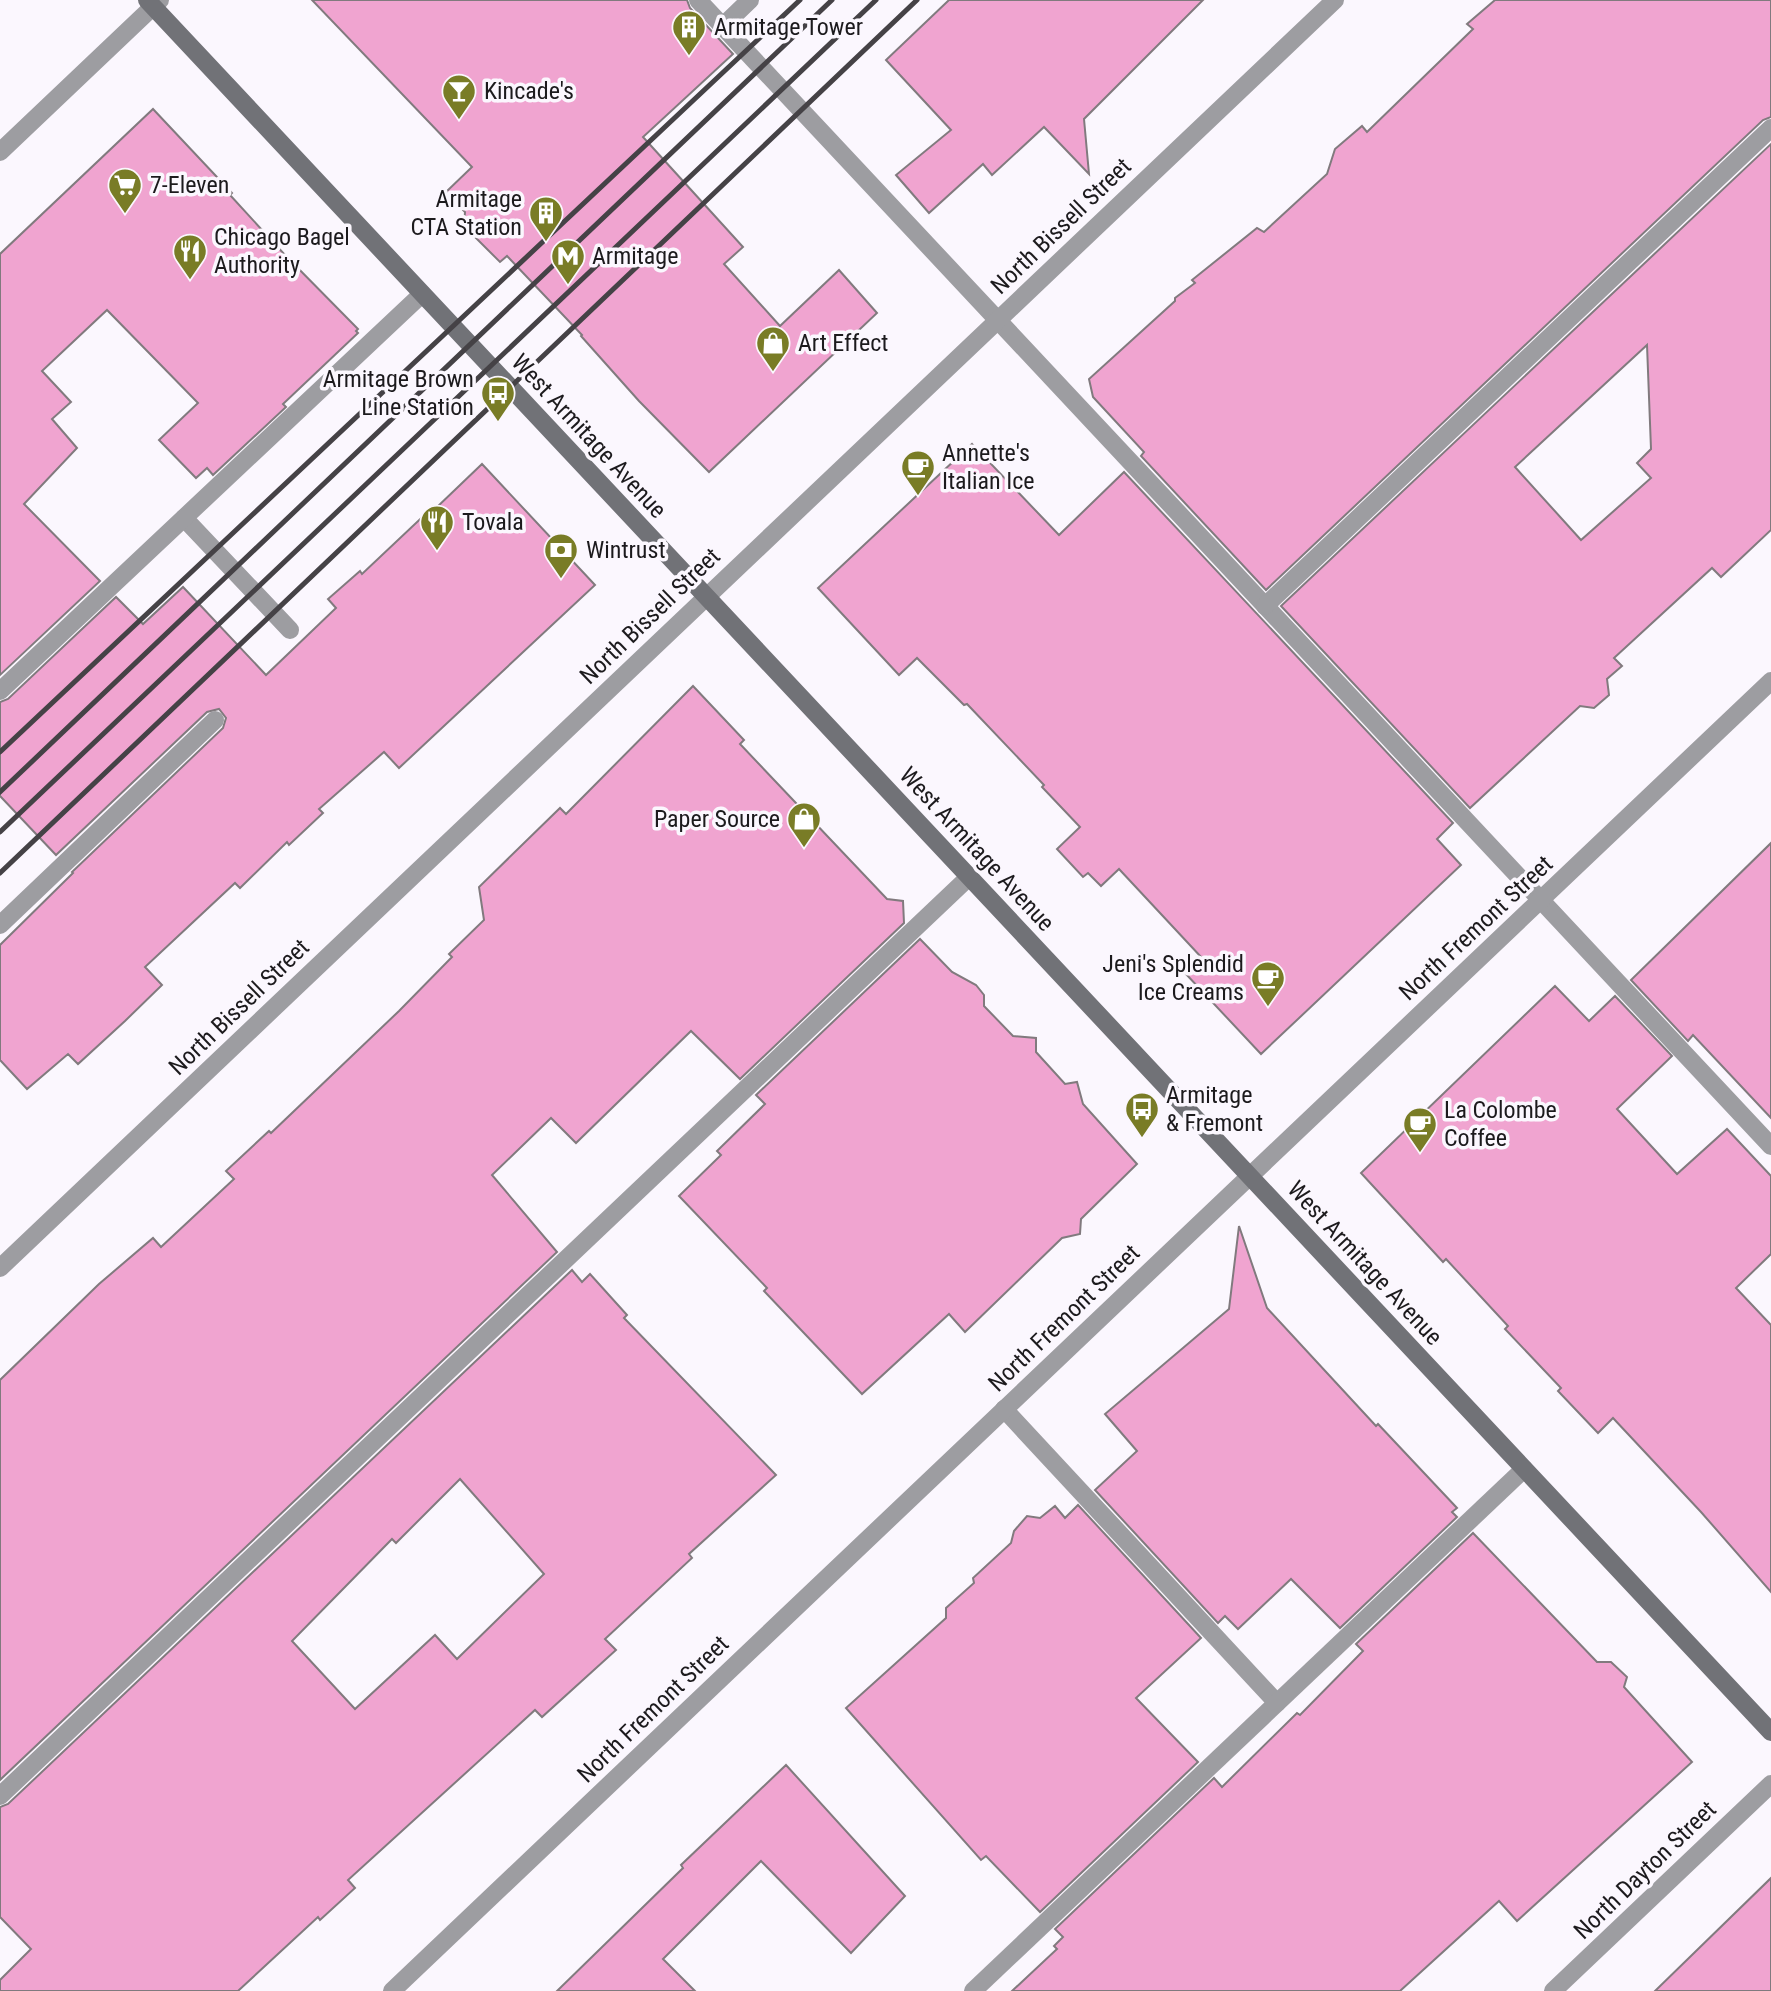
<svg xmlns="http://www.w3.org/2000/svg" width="1771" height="1991" font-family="'Roboto Condensed',sans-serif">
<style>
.building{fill:#f0a4d0;stroke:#817a7e;stroke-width:2;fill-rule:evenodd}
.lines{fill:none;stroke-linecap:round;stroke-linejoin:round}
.service{stroke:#9d9da1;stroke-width:18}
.minor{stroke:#9d9da1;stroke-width:18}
.tertiary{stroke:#9d9da1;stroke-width:18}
.secondary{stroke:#717277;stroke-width:18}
.rail{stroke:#454246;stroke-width:5}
.labels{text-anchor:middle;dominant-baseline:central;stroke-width:7;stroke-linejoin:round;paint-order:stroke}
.poi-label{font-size:24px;fill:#1c1a1d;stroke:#fbf7fe;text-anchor:start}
.street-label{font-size:24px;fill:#1c1a1d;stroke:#fbf7fe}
</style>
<rect width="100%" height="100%" fill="#fbf7fe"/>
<g class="building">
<path d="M312 0H687L690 8 733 54 643 137 743 247 724 264 780 326 839 270 877 313 709 472 639 401 581 336 582 335 507 256 500 262 464 226 465 212 446 192 472 167Z"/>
<path d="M949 0H1203L1084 119 1089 174 1044 127 992 175 983 164 929 213 896 175 951 130 886 60Z"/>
<path d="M1495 0H1771V117L1763 120 1266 590 1141 456 1144 452 1093 397 1089 379 1175 301V298L1195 283 1192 280 1257 228 1264 232 1327 174 1335 149 1362 126 1367 132 1473 29 1467 24Z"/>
<path d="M153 109 232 193 230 195 285 255 358 329 356 331 358 333 283 404 286 407 213 475 207 468 196 478 159 440 198 403 107 310 42 371 71 402 52 419 77 448 24 504 100 581 0 675V254Z"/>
<path d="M1771 144V530L1721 577 1712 568 1614 658 1622 666 1607 679 1609 695 1594 708 1580 706 1470 808 1281 606ZM1647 345 1651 449 1637 463 1651 478 1581 540 1515 467Z"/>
<path d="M972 444 1059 535 1124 472 1453 823 1437 839 1461 865 1261 1054 1185 973 1202 958 1119 869 1101 886 1088 873 1083 877 1057 849 1080 827 1042 787 1044 785 967 704 964 705 917 658 899 675 818 588Z"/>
<path d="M482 464 595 585 399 768 384 752 319 809 323 813 289 845 287 842 240 888 235 883 145 967 162 985 125 1021 78 1064 68 1054 27 1089 0 1060V945L73 873 72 872 223 728 226 718 219 709 207 712 56 855 0 796V702L8 699 116 597 143 624 183 587 266 675 336 608 328 599 360 571 362 574 433 507 435 509Z"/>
<path d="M693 686 744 740 740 744 887 899 903 901 904 923 740 1079 691 1031 576 1143 551 1118 492 1175 557 1252 0 1780V1380L99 1284 153 1238 161 1247 234 1179 226 1171 269 1131 271 1133 399 1011 452 957 449 954 484 920 479 887 560 808 566 814Z"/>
<path d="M1771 843V1118L1693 1035 1688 1041 1631 980Z"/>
<path d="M920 939 952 972 976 985 984 995V1006L1013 1036 1036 1038V1052L1065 1084 1077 1082 1083 1104 1137 1164 1081 1219 1080 1234 1062 1238 965 1332 949 1314 862 1394 764 1291 767 1288 679 1196 721 1155 717 1151 765 1104 756 1095Z"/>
<path d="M1555 986 1589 1021 1615 996 1672 1056 1617 1109 1677 1174 1727 1129 1771 1176V1254L1736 1288 1771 1325V1592L1701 1512 1613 1418 1598 1433 1558 1391 1561 1388 1505 1329 1508 1326 1446 1259 1443 1262 1361 1173Z"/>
<path d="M1239 1226 1267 1308 1376 1426 1378 1424 1457 1508 1452 1512 1457 1517 1340 1628 1291 1579 1238 1629 1225 1616 1218 1623 1095 1490 1137 1451 1105 1414 1229 1309Z"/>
<path d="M572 1270 582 1282 590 1274 627 1315 624 1318 776 1475 689 1554 692 1558 605 1639 616 1650 542 1717 535 1710 348 1880 355 1888 320 1920 318 1917 238 1991H0V1980L31 1949 0 1917V1807L8 1804ZM460 1479 544 1574 457 1659 435 1635 355 1709 292 1641 392 1539 396 1543Z"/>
<path d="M1078 1505 1201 1638 1136 1698 1198 1762 1040 1912 986 1856 981 1860 846 1708 946 1618V1608L974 1583 973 1578 1011 1543 1014 1531 1027 1516 1040 1518 1055 1506 1065 1518Z"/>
<path d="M1473 1533 1597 1662H1611L1627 1677 1624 1687 1692 1762 1517 1921 1499 1901 1400 1991H1012L1057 1949 1054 1946 1063 1937 1055 1929 1214 1778 1222 1787 1297 1713 1300 1715 1363 1651 1356 1644Z"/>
<path d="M786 1765 905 1896 851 1953 761 1861 663 1959 695 1991H557L683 1868 681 1865Z"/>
<path d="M1771 1878V1991H1655Z"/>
</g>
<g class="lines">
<g class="service">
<path d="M698 0 1771 1146"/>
<path d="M723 26 750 0"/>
<path d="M184 518 290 630"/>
<path d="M1265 606 1771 128"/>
<path d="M0 691 422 294"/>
<path d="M0 925 215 720"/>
<path d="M1004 1409 1277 1703"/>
<path d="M0 1796 969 877"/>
<path d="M973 1991 1524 1469"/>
</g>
<g class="minor">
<path d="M0 1268 1335 0"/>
<path d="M392 1991 1771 681"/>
<path d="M1553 1991 1771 1784"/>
</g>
<path class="tertiary" d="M0 152 160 0"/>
<path class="secondary" d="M147 0 1771 1732"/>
<g class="rail">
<path d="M0 752 800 0"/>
<path d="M0 792 832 0"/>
<path d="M0 832 876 0"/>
<path d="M0 873 917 0"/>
</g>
</g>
<defs>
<g id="building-pin" transform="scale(1.75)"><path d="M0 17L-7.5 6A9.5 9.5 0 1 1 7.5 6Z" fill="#797c26" stroke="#fbf7fe"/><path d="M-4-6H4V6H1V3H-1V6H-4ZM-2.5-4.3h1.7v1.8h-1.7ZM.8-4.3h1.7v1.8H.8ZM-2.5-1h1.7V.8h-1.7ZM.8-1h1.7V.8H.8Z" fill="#fff"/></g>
<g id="bar-pin" transform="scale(1.75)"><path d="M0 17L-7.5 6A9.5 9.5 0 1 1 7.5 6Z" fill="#797c26" stroke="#fbf7fe"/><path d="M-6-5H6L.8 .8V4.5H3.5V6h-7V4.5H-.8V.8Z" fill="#fff"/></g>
<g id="supermarket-pin" transform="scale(1.75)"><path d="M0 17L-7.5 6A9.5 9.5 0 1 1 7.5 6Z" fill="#797c26" stroke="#fbf7fe"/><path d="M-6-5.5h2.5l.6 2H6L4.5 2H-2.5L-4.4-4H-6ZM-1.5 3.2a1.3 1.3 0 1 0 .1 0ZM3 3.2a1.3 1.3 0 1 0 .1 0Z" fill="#fff"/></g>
<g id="restaurant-pin" transform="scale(1.75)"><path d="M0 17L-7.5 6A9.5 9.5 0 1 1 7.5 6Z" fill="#797c26" stroke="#fbf7fe"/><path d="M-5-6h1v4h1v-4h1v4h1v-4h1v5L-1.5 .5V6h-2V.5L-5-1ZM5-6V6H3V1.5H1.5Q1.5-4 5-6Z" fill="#fff"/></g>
<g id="metro-pin" transform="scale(1.75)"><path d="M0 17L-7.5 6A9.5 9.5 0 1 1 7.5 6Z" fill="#797c26" stroke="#fbf7fe"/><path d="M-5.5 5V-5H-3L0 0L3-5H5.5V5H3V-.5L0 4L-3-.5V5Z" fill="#fff"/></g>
<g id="shop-pin" transform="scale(1.75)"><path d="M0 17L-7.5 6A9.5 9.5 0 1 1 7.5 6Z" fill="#797c26" stroke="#fbf7fe"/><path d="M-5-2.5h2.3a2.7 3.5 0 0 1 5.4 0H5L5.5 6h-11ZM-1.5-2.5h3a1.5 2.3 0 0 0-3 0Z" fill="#fff"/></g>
<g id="bus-pin" transform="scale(1.75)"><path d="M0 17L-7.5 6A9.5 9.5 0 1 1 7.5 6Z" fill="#797c26" stroke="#fbf7fe"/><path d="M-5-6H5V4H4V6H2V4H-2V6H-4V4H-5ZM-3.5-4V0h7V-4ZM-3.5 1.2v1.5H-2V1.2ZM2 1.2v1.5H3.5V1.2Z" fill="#fff"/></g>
<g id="cafe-pin" transform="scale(1.75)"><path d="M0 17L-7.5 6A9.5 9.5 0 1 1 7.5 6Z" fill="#797c26" stroke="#fbf7fe"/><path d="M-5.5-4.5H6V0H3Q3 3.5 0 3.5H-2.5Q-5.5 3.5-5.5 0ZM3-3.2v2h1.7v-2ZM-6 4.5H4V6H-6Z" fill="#fff"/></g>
<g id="bank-pin" transform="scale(1.75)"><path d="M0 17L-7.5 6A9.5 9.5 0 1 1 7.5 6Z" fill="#797c26" stroke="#fbf7fe"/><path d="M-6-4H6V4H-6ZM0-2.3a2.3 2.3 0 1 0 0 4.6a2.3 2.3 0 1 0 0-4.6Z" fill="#fff"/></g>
</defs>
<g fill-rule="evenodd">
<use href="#building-pin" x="689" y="27"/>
<use href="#bar-pin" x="459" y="91"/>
<use href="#supermarket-pin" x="125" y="185"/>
<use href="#building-pin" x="546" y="213"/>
<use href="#restaurant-pin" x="190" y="251"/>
<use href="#metro-pin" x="568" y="256"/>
<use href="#shop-pin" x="773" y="343"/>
<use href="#bus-pin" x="498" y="393"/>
<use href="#cafe-pin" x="918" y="467"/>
<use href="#restaurant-pin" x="437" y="522"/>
<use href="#bank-pin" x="561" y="550"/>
<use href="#shop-pin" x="804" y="819"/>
<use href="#cafe-pin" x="1268" y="978"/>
<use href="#bus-pin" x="1142" y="1109"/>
<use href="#cafe-pin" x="1420" y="1124"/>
</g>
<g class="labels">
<g class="poi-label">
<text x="714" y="27">Armitage Tower</text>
<text x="484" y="91">Kincade's</text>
<text x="150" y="185">7-Eleven</text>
<text x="522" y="199" text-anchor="end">Armitage<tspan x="522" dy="28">CTA Station</tspan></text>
<text x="214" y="237">Chicago Bagel<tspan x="214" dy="28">Authority</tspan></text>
<text x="592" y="256">Armitage</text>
<text x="798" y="343">Art Effect</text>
<text x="474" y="379" text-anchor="end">Armitage Brown<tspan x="474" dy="28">Line Station</tspan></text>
<text x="942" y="453">Annette's<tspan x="942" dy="28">Italian Ice</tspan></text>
<text x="462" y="522">Tovala</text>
<text x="586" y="550">Wintrust</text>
<text x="780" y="819" text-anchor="end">Paper Source</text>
<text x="1244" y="964" text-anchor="end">Jeni's Splendid<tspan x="1244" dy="28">Ice Creams</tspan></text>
<text x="1166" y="1095">Armitage<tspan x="1166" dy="28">&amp; Fremont</tspan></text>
<text x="1444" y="1110">La Colombe<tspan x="1444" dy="28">Coffee</tspan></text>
</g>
<g class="street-label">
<text transform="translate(1061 226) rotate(-44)">North Bissell Street</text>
<text transform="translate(589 436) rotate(47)">West Armitage Avenue</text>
<text transform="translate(650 616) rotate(-44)">North Bissell Street</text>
<text transform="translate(977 849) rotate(47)">West Armitage Avenue</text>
<text transform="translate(1476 928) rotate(-43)">North Fremont Street</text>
<text transform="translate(239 1007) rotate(-44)">North Bissell Street</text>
<text transform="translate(1365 1263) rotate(47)">West Armitage Avenue</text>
<text transform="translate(1064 1318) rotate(-44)">North Fremont Street</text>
<text transform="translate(653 1709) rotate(-44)">North Fremont Street</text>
<text transform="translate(1645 1870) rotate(-44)">North Dayton Street</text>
</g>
</g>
</svg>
